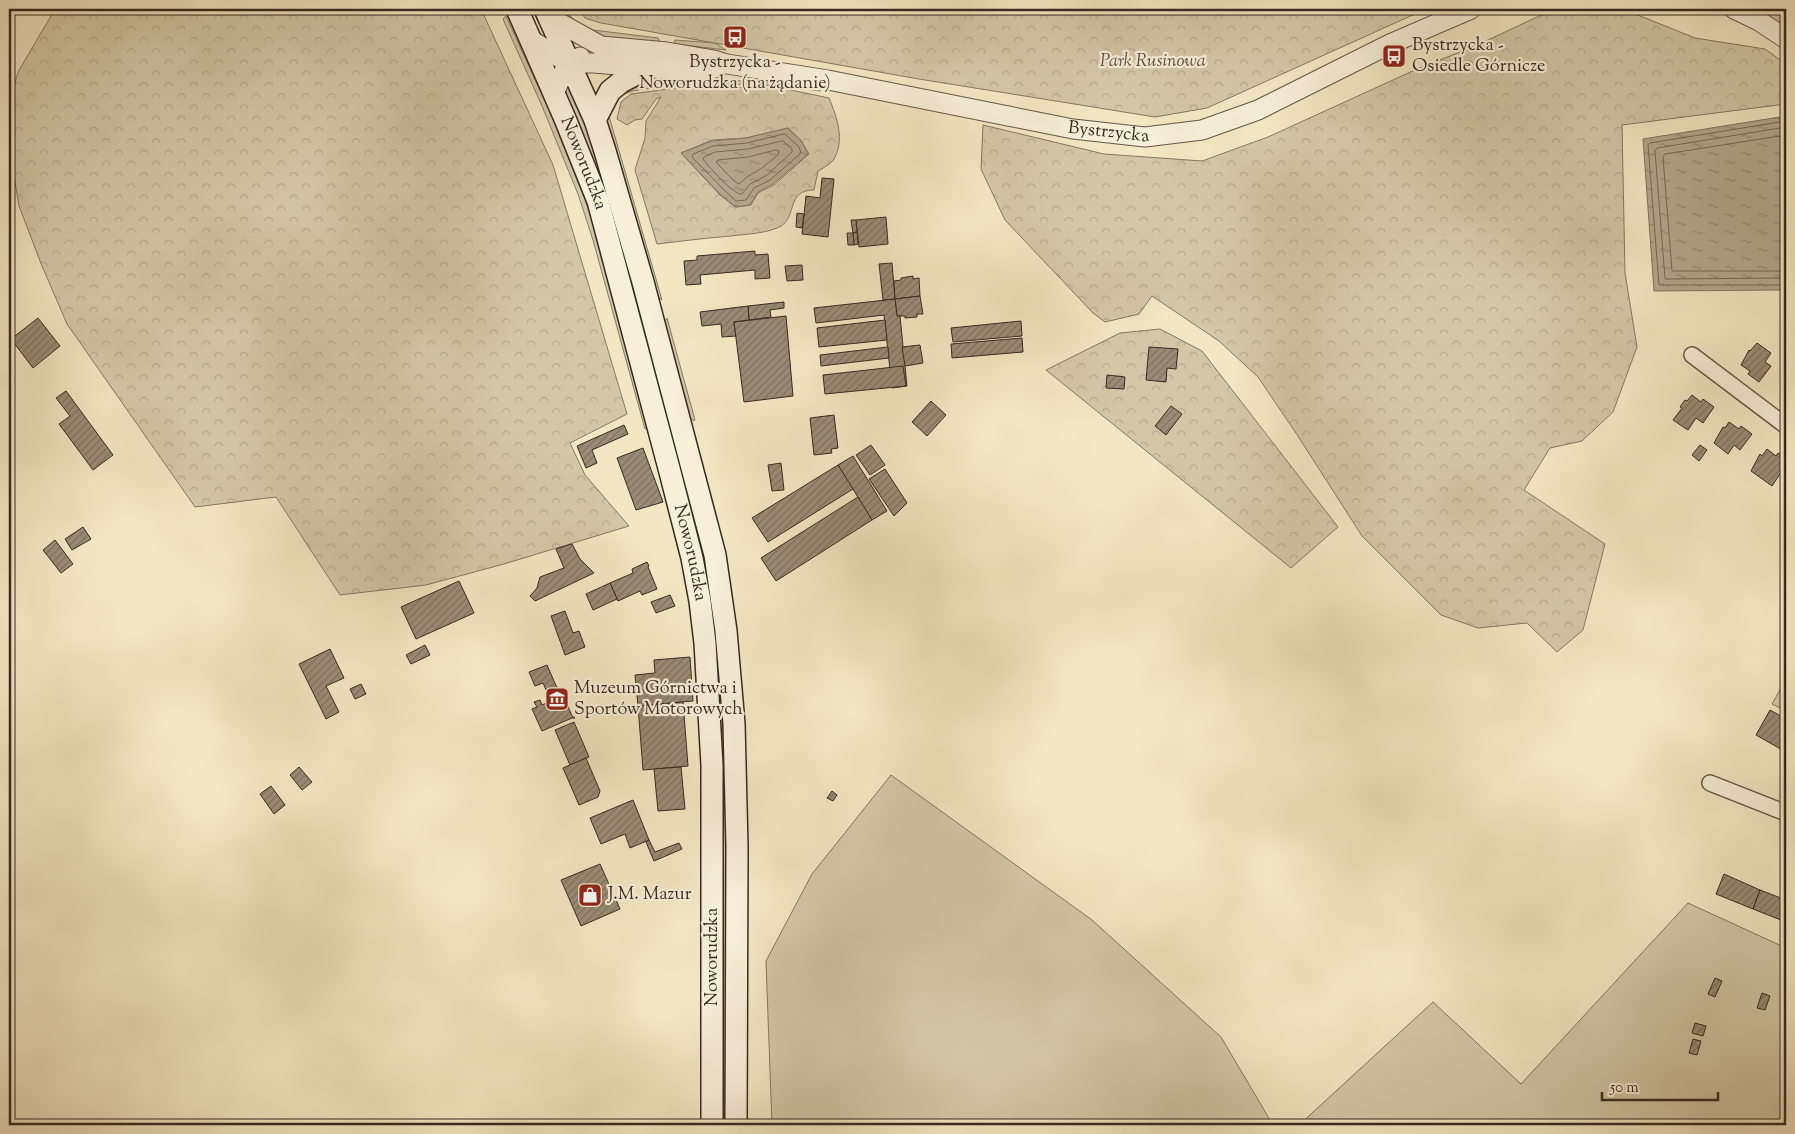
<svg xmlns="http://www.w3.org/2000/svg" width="1795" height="1134" font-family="'Sorts Mill Goudy',serif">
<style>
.green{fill:#d3c7a8;stroke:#857865}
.forest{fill:url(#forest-crowns);stroke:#857865;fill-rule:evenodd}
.water{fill:url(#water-ripples);stroke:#817462}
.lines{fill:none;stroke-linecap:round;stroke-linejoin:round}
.shore{stroke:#756857;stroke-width:1}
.building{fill:url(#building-hatch);stroke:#372922}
.minor-casing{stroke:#66584a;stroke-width:18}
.tertiary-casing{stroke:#66584a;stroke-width:21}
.secondary-casing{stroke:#372922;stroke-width:24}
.minor{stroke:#f7efd8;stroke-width:15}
.tertiary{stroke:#f7efd8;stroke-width:19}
.secondary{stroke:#f7efd8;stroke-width:21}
.labels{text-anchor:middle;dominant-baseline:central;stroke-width:4.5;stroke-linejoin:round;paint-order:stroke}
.poi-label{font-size:18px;fill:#372922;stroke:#f7efd8;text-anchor:start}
.park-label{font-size:18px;font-style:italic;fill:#5e5044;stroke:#f7efd8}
.street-label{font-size:18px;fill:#372922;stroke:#f7efd8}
</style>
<defs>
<pattern id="forest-crowns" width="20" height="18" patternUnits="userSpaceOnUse" patternTransform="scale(1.25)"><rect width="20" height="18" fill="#d3c7a8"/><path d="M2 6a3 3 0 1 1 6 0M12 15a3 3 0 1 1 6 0" fill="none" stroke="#b6ab90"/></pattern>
<pattern id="water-ripples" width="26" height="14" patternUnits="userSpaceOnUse" patternTransform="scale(1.25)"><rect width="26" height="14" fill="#b3a68c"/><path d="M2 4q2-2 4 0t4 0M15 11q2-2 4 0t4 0" fill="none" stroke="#928772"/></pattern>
<pattern id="building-hatch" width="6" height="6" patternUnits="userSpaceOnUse" patternTransform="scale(1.25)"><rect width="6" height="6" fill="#998c76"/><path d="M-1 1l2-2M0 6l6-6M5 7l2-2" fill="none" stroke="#7e7260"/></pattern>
</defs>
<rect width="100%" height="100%" fill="#f3e7c3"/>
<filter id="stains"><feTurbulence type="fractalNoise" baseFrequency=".004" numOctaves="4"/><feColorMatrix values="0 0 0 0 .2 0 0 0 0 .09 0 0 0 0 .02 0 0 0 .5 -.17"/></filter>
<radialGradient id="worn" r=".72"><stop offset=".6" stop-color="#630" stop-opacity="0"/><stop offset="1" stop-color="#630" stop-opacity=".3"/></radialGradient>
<g class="green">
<path d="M556 9H562L580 25 593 30 658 38 661 43 600 36 562 15Z"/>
<path d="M1753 9H1779L1786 13V29Z"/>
<path d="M506 16 549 110 584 197 601 247 650 426 645 429 593 240 578 194 542 106 503 19Z"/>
<path d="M675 40 715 43 726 50 674 44Z"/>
<path d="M718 80 791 83 820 88V91C772 84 723 83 674 84L671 81Z"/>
<path d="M570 82 611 199 688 480 713 595 727 763V1125H721L717 687 565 98 567 86Z"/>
<path d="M658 82 655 88C633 90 615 91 609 116L662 300 655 295 605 125 611 99 632 84Z"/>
<path d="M667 318 695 420 694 421 688 416 663 323Z"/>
<path d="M1786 679V711L1772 704Z"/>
<path d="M891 775 1092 920 1221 1037 1273 1125H772L766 961 812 874Z"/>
<path d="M1688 903 1786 948V1125H1299L1433 1002 1521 1084Z"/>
</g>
<g class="forest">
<path d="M55 9H481L553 165 627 414 570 443 585 475 629 526 504 564 426 585 340 595 276 497 195 507 67 324 42 266 19 206 9 146V104L18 72Z"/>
<path d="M579 9H1426L1207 108 1155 117 919 79 601 23 585 18Z"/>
<path d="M1590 9H1623L1695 38 1765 49 1786 64V104L1622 125 1625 273 1637 347 1613 412 1582 441 1550 448 1524 490 1605 544 1583 630 1557 652 1527 623 1478 628 1441 615 1362 536 1296 433 1258 377 1219 341 1152 296 1139 314 1105 322 1093 313 1005 220 981 169 983 125 1104 154 1202 161 1268 137 1417 69 1475 46 1550 11Z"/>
<path d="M704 86 786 89 829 98C837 117 845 140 834 159 831 164 823 168 818 171L814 190C784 190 799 220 777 228 762 234 746 234 731 236 706 238 682 241 657 244L635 170 645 138 646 121 661 97 656 99 642 119 635 120 627 125 617 119 621 102 631 94 676 88ZM788 128 800 139 809 154 774 185 758 193 751 205 735 207 720 195 681 153 712 140 746 138Z"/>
<path d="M1160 329 1202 351 1338 527 1291 568 1046 370 1120 333Z"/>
</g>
<g class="water">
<path d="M1786 116V290L1654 291 1643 139Z"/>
<path d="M788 128 803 144 808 154 773 184 758 192 750 205 736 207 720 194 681 153 712 141 746 138Z"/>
</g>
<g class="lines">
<g class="shore">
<path d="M1786 121 1650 143 1648 145 1659 285H1786"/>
<path d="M1786 127 1657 148 1655 151 1665 279 1786 278"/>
<path d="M785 134 799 147 801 153 770 180 754 188 746 200 736 201 724 190 692 157 693 154 713 146 747 143Z"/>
<path d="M1786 135 1665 154 1663 157 1672 271H1786"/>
<path d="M783 141 792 149V152L767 175 750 184 742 194C732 194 710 168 703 159L704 157 715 152 748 149Z"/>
<path d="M776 150 779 151 778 155 762 168 747 177 739 184 733 180 716 162 718 160 748 157Z"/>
</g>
</g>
<g class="building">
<path d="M822 178 834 179 828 237 802 234 806 196 820 198Z"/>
<path d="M797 213 804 214 802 228 796 227Z"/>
<path d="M886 217 888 244 859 247 856 220Z"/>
<path d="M851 220H856L857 232 853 233Z"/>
<path d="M857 232 858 244 854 245 853 233Z"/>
<path d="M847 233H853L854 245H848Z"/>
<path d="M755 251V255L768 254 770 278 755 279V270L700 275 701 284 686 285 684 261 697 260V256Z"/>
<path d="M892 263 895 299 883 300 879 264Z"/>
<path d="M802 265 803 280 787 281 785 266Z"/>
<path d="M913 276V279L919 278 920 296 895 299 894 281 901 280V278Z"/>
<path d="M920 296 923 314H917V317L905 318V316H897L895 299Z"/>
<path d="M895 299 897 316H900L907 386 892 388 884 315 816 323 814 308Z"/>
<path d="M784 302V308L770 310 771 317 749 320 748 306Z"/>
<path d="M748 306 749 320 734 322 736 336 722 337 721 324 702 326 700 312Z"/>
<path d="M786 316 793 396 744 402 734 322Z"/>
<path d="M38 318 60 346 33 368 11 339Z"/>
<path d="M885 320 887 340 819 347 817 328Z"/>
<path d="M1021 321 1022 336 953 342 951 328Z"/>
<path d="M1022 338 1023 352 952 358 951 344Z"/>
<path d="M1757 343 1771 353 1765 362 1771 366 1759 382 1748 374 1750 371 1741 365 1749 350 1750 351Z"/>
<path d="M920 345 923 363 905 366 902 347Z"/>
<path d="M888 347 889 358 821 366 820 355Z"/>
<path d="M1149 347 1178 349 1176 369 1167 368 1166 382 1146 380Z"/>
<path d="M903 366 906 386 825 394 823 375Z"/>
<path d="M1107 375 1125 377 1124 389 1106 388Z"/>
<path d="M66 391 113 455 93 470 59 424 70 416 56 398Z"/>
<path d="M1692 395 1701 402 1703 399 1714 407 1703 423 1696 418 1688 430 1673 420 1682 408 1680 407 1685 400 1687 401Z"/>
<path d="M931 401 946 415 927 436 912 422Z"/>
<path d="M1171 406 1182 414 1166 435 1155 426Z"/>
<path d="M834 415 838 448 831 449 832 453 814 455 810 418Z"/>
<path d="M1729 422 1739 429 1741 426 1752 434 1740 450 1734 445 1728 454 1714 443 1723 427 1725 428Z"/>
<path d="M624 425 628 434 592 450 597 463 586 468 577 446Z"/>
<path d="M871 445 885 465 870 475 856 455Z"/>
<path d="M1700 445 1707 450 1699 461 1692 455Z"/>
<path d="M643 448 663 502 636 510 617 458Z"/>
<path d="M1767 449 1776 456 1778 453 1786 459V465L1772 486 1751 471 1760 454 1762 456Z"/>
<path d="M853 456 887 511 872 520 838 465Z"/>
<path d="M781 463 784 490 772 491 768 465Z"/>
<path d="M838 465 853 489 768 542 752 518Z"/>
<path d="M885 469 907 503 894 516 869 479Z"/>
<path d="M858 497 872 520 776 581 761 558Z"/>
<path d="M83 527 91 539 72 550 65 539Z"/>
<path d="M55 540 73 564 61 573 43 550Z"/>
<path d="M572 544 580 559 594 573 535 601 530 596 537 588 540 577 564 568 556 549Z"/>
<path d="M647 562 649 566 648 567 657 589 642 595 640 591 618 601 610 583 633 573 632 569Z"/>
<path d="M459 581 474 613 416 639 401 607Z"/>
<path d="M610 583 617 599 593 610 586 594Z"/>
<path d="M670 595 675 606 656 613 651 602Z"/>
<path d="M565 611 573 633 579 631 585 647 565 655 551 616Z"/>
<path d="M425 645 430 655 411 664 406 655Z"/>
<path d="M330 649 344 678 326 686 339 712 326 719 299 664Z"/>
<path d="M690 657 693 701 638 706 635 675 655 673 654 660Z"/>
<path d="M547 665 561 697 563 694 565 696 564 697 572 716 575 718H572L542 731 532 709 537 707 534 702 540 700 542 705 551 701 543 683 535 686 529 672Z"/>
<path d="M361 684 366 694 355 699 350 689Z"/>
<path d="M683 702 688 766 643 770 638 706Z"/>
<path d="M1770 710 1786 719V752L1756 735Z"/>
<path d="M574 722 589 757 570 765 555 730Z"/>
<path d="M586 758 600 791 598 797 579 805 563 768Z"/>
<path d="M299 767 312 782 302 790 290 775Z"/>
<path d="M681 767 685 809 658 811 654 769Z"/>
<path d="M271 786 285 805 274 814 260 794Z"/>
<path d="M832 791 837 795 833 801 827 798Z"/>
<path d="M633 800 649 840 630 848 625 834 601 844 590 818Z"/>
<path d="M649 840 655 852 679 843 682 849 654 861 646 842Z"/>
<path d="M600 864 620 909 581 926 561 880Z"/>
<path d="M1724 874 1760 890 1753 909 1716 894Z"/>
<path d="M1760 890 1786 900V922L1753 909Z"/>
<path d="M1715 978 1722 981 1715 997 1708 994Z"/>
<path d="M1762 993 1770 996 1765 1010 1757 1008Z"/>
<path d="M1695 1023 1706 1026 1703 1036 1692 1033Z"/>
<path d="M1693 1039 1701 1041 1697 1055 1689 1053Z"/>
</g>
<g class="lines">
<g class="minor-casing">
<g id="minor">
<path d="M1692 355 1786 426"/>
<path d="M1710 783 1786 813"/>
</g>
</g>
<g class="tertiary-casing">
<g id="tertiary">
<path d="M1734 9 1759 21 1786 39"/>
<path id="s1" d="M549 17 601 46 667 52 714 60 727 64 828 80 1073 129 1145 137 1202 130 1258 110 1390 44 1471 9"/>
<path d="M531 40 568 63H594L665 69 708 70 718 67"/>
<path d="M554 93 568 63 580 57"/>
</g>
</g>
<g class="secondary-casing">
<g id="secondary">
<path id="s2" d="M517 9 566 121 598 201 670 472 692 558 700 601 705 643 712 765V1125"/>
<path d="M545 9 595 120 605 151 643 282 715 555 726 631 734 724 737 846 736 1125"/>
<path d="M595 120 610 91 621 82 648 68"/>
</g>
</g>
<use href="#minor" class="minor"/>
<use href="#tertiary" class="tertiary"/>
<use href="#secondary" class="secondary"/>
</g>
<defs>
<g id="bus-square" transform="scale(1.25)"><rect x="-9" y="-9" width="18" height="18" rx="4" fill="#8f2418" stroke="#f7efd8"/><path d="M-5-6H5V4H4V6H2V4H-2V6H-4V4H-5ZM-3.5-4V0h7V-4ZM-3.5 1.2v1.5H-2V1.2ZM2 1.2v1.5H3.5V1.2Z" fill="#fff"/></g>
<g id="museum-square" transform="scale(1.25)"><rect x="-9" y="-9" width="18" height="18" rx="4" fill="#8f2418" stroke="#f7efd8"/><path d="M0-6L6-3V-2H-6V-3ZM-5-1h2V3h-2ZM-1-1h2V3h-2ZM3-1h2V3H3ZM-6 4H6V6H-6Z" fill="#fff"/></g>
<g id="shop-square" transform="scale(1.25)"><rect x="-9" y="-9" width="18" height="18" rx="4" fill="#8f2418" stroke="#f7efd8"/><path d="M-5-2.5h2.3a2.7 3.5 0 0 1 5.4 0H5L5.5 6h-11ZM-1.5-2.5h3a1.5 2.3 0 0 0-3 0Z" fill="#fff"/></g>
</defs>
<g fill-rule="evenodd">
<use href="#bus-square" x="735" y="37"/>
<use href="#bus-square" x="1394" y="56"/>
<use href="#museum-square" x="557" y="699"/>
<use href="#shop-square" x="590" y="895"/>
</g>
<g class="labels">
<g class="poi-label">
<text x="1412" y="46">Bystrzycka -<tspan x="1412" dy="21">Osiedle Górnicze</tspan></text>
<text x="735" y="63" text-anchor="middle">Bystrzycka -<tspan x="735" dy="21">Noworudzka (na żądanie)</tspan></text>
<text x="574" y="689">Muzeum Górnictwa i<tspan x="574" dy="21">Sportów Motorowych</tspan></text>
<text x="608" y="895">J.M. Mazur</text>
</g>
<g class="park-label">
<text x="1153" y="62">Park Rusinowa</text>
</g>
<g class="street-label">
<text stroke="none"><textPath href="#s1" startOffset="575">Bystrzycka</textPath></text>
<text stroke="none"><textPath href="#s2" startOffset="168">Noworudzka</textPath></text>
<text stroke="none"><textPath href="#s2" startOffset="572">Noworudzka</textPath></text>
<text transform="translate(713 957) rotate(-90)">Noworudzka</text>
</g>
</g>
<rect width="1795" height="1134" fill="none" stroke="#f3e7c3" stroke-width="30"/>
<rect x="10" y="10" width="1775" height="1114" fill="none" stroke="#372922" stroke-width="2.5"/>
<rect x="15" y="15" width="1765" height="1104" fill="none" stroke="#372922"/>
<path d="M1602 1092v8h116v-8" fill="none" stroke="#372922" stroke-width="2.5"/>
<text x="1610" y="1092" font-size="15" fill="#372922" stroke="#f7efd8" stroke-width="4" paint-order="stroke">50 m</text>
<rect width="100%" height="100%" filter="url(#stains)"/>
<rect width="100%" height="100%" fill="url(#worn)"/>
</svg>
